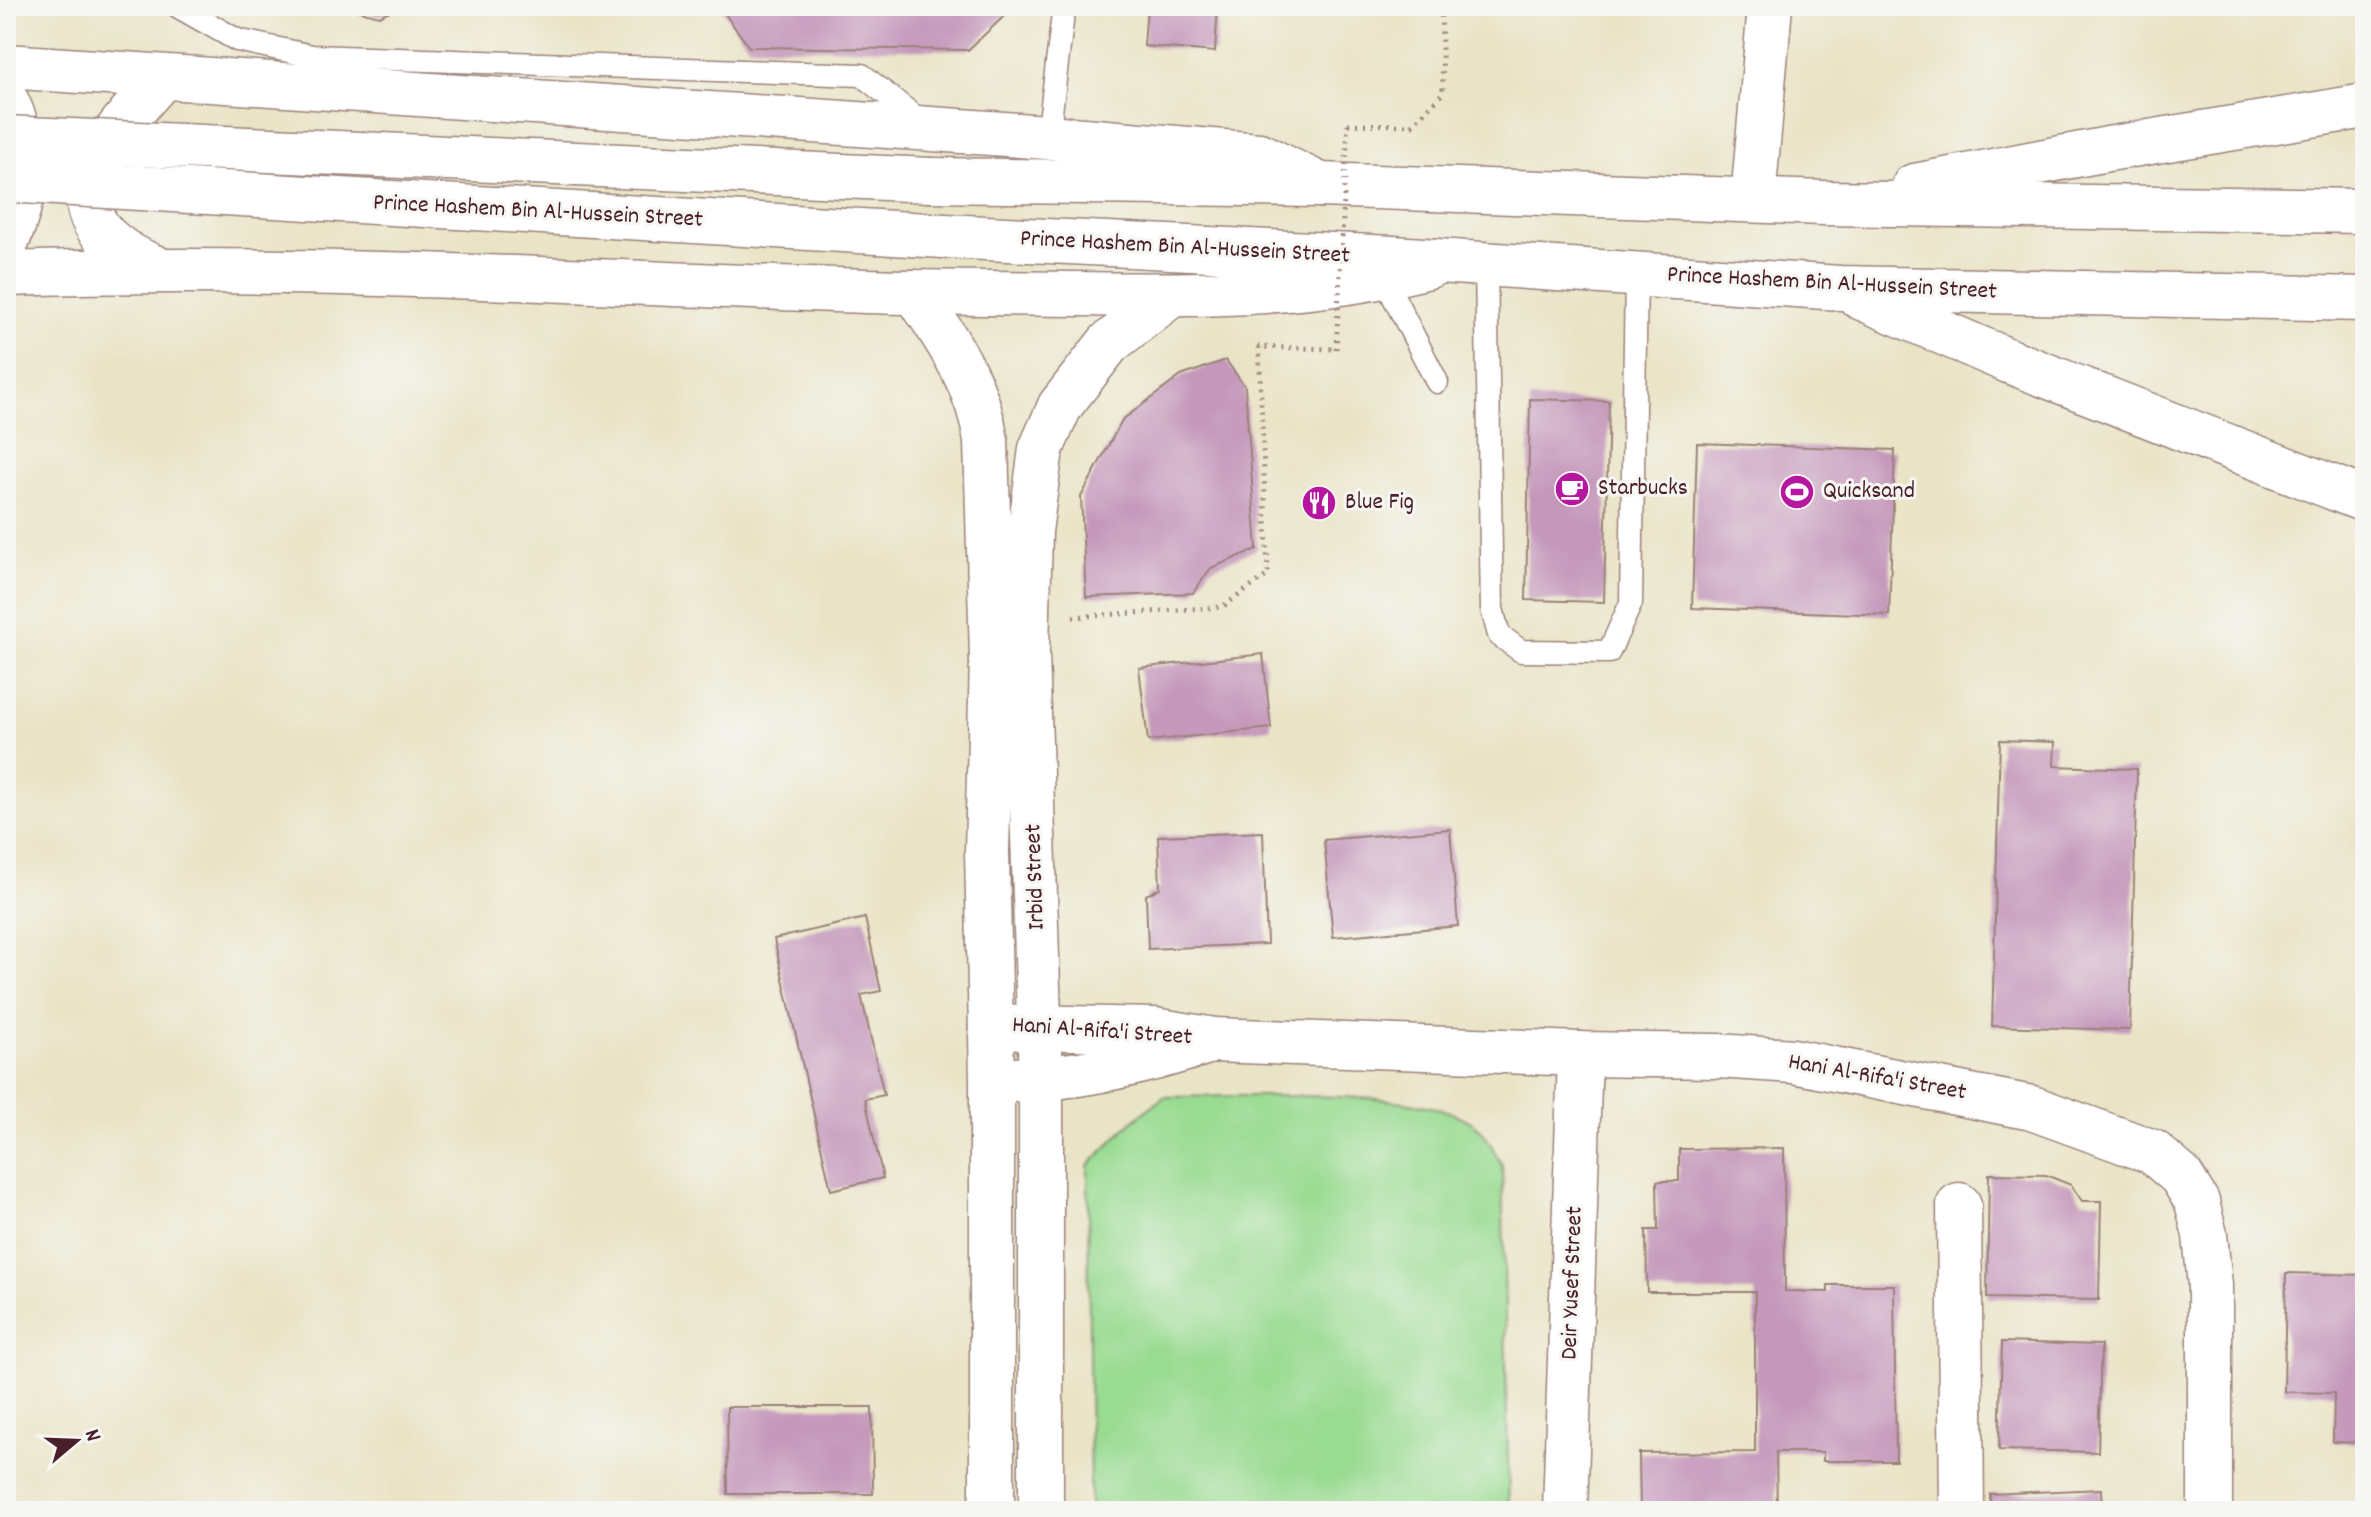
<svg xmlns="http://www.w3.org/2000/svg" width="2371" height="1517" font-family="Dekko,sans-serif">
<style>
.green{fill:#9adb92;stroke:#727d5e;stroke-width:2}
.building{fill:#c598bb}
.lines{fill:none;stroke-linecap:round;stroke-linejoin:round}
.lane-casing{stroke:#9a8279;stroke-width:25}
.street-casing{stroke:#9a8279;stroke-width:47}
.secondary-casing{stroke:#9a8279;stroke-width:47}
.highway-casing{stroke:#9a8279;stroke-width:47}
.path{stroke:#9a8279;stroke-width:5;stroke-dasharray:2 6;stroke-linecap:butt}
.lane{stroke:#fff;stroke-width:22}
.street{stroke:#fff;stroke-width:44}
.secondary{stroke:#fff;stroke-width:44}
.highway{stroke:#fff;stroke-width:44}
.highway-bridge-casing{stroke:#9a8279;stroke-width:47;stroke-linecap:butt}
.path-bridge{stroke:#9a8279;stroke-width:5;stroke-dasharray:2 6;stroke-linecap:butt}
.highway-bridge{stroke:#fff;stroke-width:44}
.labels{text-anchor:middle;dominant-baseline:central;stroke-width:6;stroke-linejoin:round;paint-order:stroke}
.street-label{font-size:24px;fill:#4a1f2b;stroke:#f6f6f2}
.poi-label{font-size:24px;fill:#4a1f2b;stroke:#f6f6f2;text-anchor:start}
</style>
<rect width="100%" height="100%" fill="#f6f6f2"/>
<filter id="ink" filterUnits="userSpaceOnUse"><feTurbulence type="fractalNoise" baseFrequency=".0125" numOctaves="2"/><feDisplacementMap in="SourceGraphic" scale="16" xChannelSelector="R" yChannelSelector="G"/><feConvolveMatrix kernelMatrix="1 2 1 2 8 2 1 2 1" color-interpolation-filters="sRGB"/></filter>
<filter id="wash" filterUnits="userSpaceOnUse"><feTurbulence type="fractalNoise" baseFrequency=".006" numOctaves="4" result="noise"/><feDisplacementMap in="SourceGraphic" scale="32" xChannelSelector="R" yChannelSelector="G"/><feGaussianBlur stdDeviation="1.8" result="paint"/><feColorMatrix in="noise" values="0 0 0 0 0 0 0 0 0 0 0 0 0 0 0 0 0 1.4 0 .05"/><feComposite in="paint" operator="in"/></filter>
<g filter="url(#wash)">
<rect width="100%" height="100%" fill="#eae4c7"/>
<path class="green" d="M1240 1096C1295 1097 1441 1090 1480 1129 1489 1138 1495 1154 1502 1165L1509 1511H1090L1088 1166 1131 1122 1164 1097Z"/>
<g id="blocks">
<g class="building">
<path d="M341 6H401L379 16Z"/>
<path d="M699 6H1015L968 50 749 47 722 10Z"/>
<path d="M1147 6H1218L1215 52 1144 46Z"/>
<path d="M1226 360 1245 387 1257 549 1211 568 1193 593 1086 597 1081 497 1122 420 1181 376Z"/>
<path d="M1530 399 1609 401 1604 602 1526 600Z"/>
<path d="M1697 443 1895 450 1889 615 1692 608Z"/>
<path d="M1263 654 1271 728 1148 741 1139 668Z"/>
<path d="M2000 740 2055 742 2054 766 2137 769 2130 1030 1992 1026Z"/>
<path d="M1450 829 1458 926 1333 937 1324 840Z"/>
<path d="M1263 832 1267 944 1148 949 1146 895 1160 888 1158 836Z"/>
<path d="M865 918 881 991 861 995 884 1095 865 1099 883 1178 831 1190 774 939Z"/>
<path d="M1784 1148 1785 1291 1828 1292V1285H1894L1896 1461H1823V1452H1776L1777 1511H1640L1639 1453 1755 1452V1292H1647L1646 1230H1658L1657 1181H1679V1149Z"/>
<path d="M1989 1174 2046 1175 2071 1185 2082 1201H2101L2099 1300 1987 1298Z"/>
<path d="M2286 1273 2365 1275V1443L2333 1442 2334 1393 2284 1392Z"/>
<path d="M2002 1342 2101 1345 2098 1452 1999 1450Z"/>
<path d="M727 1407H872L873 1494H728Z"/>
<path d="M2101 1489 2102 1511H1991L1990 1494Z"/>
</g>
</g>
</g>
<g filter="url(#ink)">
<use href="#blocks" fill-opacity="0" stroke="#9a8279" stroke-width="2"/>
<g class="lines">
<g class="lane-casing">
<g id="lane">
<path d="M177 6 237 40 312 56 862 75 924 124"/>
<path d="M1048 137 1064 6"/>
<path d="M1486 265 1492 609 1499 635 1521 651 1609 652 1631 603 1636 275"/>
<path d="M1384 278 1437 382"/>
</g>
</g>
<g class="street-casing">
<g id="street">
<path d="M1753 199 1770 6"/>
<path d="M915 292C947 340 978 383 986 441L992 659 987 852 992 1081V1511"/>
<path d="M991 1026 1154 1030 1214 1040 1580 1054 1718 1056 1793 1061 2032 1108 2153 1152 2181 1176 2197 1202 2205 1235 2210 1286V1511"/>
<path d="M1013 1080C1079 1078 1145 1063 1208 1042"/>
<path d="M1959 1205 1962 1511"/>
<path d="M1041 1511V1079L1027 652 1030 531 1041 449 1060 406 1109 343 1171 295"/>
<path d="M1565 1511 1580 1054"/>
</g>
</g>
<g class="secondary-casing">
<g id="secondary">
<path d="M6 66 1048 137 1259 155 1320 185"/>
<path d="M6 100C31 153 29 190 6 244"/>
<path d="M156 268C35 217 101 146 161 79"/>
<path d="M6 274C292 264 579 282 865 291 937 293 1008 293 1080 294 1198 296 1314 295 1429 266"/>
</g>
</g>
<g class="highway-casing">
<g id="highway">
<path d="M930 180 1320 185 1824 203 2365 211"/>
<path d="M1914 186 2108 149 2365 106"/>
<path d="M944 236 1393 258 1840 288 2365 299"/>
<path d="M1860 297 2009 361 2365 500"/>
</g>
</g>
<g class="path">
<path d="M1348 124 1412 125 1443 93 1441 6"/>
<path d="M1073 617 1222 607 1268 575 1259 347 1336 349"/>
</g>
<use href="#lane" class="lane"/>
<use href="#street" class="street"/>
<use href="#secondary" class="secondary"/>
<use href="#highway" class="highway"/>
<g class="highway-bridge-casing">
<g id="highway-bridge">
<path d="M6 138 930 180"/>
<path d="M6 180 944 236"/>
</g>
</g>
<path class="path-bridge" d="M1336 349 1348 124"/>
<use href="#highway-bridge" class="highway-bridge"/>
</g>
</g>
<defs>
<g id="cafe-disc" transform="scale(1.8)"><circle r="9.5" fill="#b5179e" stroke="#f6f6f2"/><path d="M-5.5-4.5H6V0H3Q3 3.5 0 3.5H-2.5Q-5.5 3.5-5.5 0ZM3-3.2v2h1.7v-2ZM-6 4.5H4V6H-6Z" fill="#fff"/></g>
<g id="stadium-disc" transform="scale(1.8)"><circle r="9.5" fill="#b5179e" stroke="#f6f6f2"/><path d="M0-5a6.5 5 0 1 0 0 10a6.5 5 0 1 0 0-10ZM-3.5-1.8h7v3.6h-7Z" fill="#fff"/></g>
<g id="restaurant-disc" transform="scale(1.8)"><circle r="9.5" fill="#b5179e" stroke="#f6f6f2"/><path d="M-5-6h1v4h1v-4h1v4h1v-4h1v5L-1.5 .5V6h-2V.5L-5-1ZM5-6V6H3V1.5H1.5Q1.5-4 5-6Z" fill="#fff"/></g>
</defs>
<g fill-rule="evenodd">
<use href="#cafe-disc" x="1572" y="489"/>
<use href="#stadium-disc" x="1797" y="492"/>
<use href="#restaurant-disc" x="1319" y="503"/>
</g>
<g class="labels">
<g class="street-label">
<text transform="translate(538 212) rotate(3)">Prince Hashem Bin Al-Hussein Street</text>
<text transform="translate(1185 248) rotate(3)">Prince Hashem Bin Al-Hussein Street</text>
<text transform="translate(1832 284) rotate(3)">Prince Hashem Bin Al-Hussein Street</text>
<text transform="translate(1036 877) rotate(-92)">Irbid Street</text>
<text transform="translate(1102 1032) rotate(4)">Hani Al-Rifa'i Street</text>
<text transform="translate(1877 1078) rotate(10)">Hani Al-Rifa'i Street</text>
<text transform="translate(1573 1283) rotate(-88)">Deir Yusef Street</text>
</g>
<g class="poi-label">
<text x="1598" y="489">Starbucks</text>
<text x="1823" y="492">Quicksand</text>
<text x="1345" y="503">Blue Fig</text>
</g>
</g>
<rect width="2371" height="1517" fill="none" stroke="#f6f6f2" stroke-width="32"/>
<g transform="translate(76 1441) rotate(71)" stroke="#f6f6f2" stroke-width="6" paint-order="stroke">
<path d="M0-6L14 30L0 20L-14 30Z" fill="#4a1f2b"/>
<text y="-12" font-size="22" font-weight="bold" text-anchor="middle" fill="#4a1f2b">N</text>
</g>
</svg>
